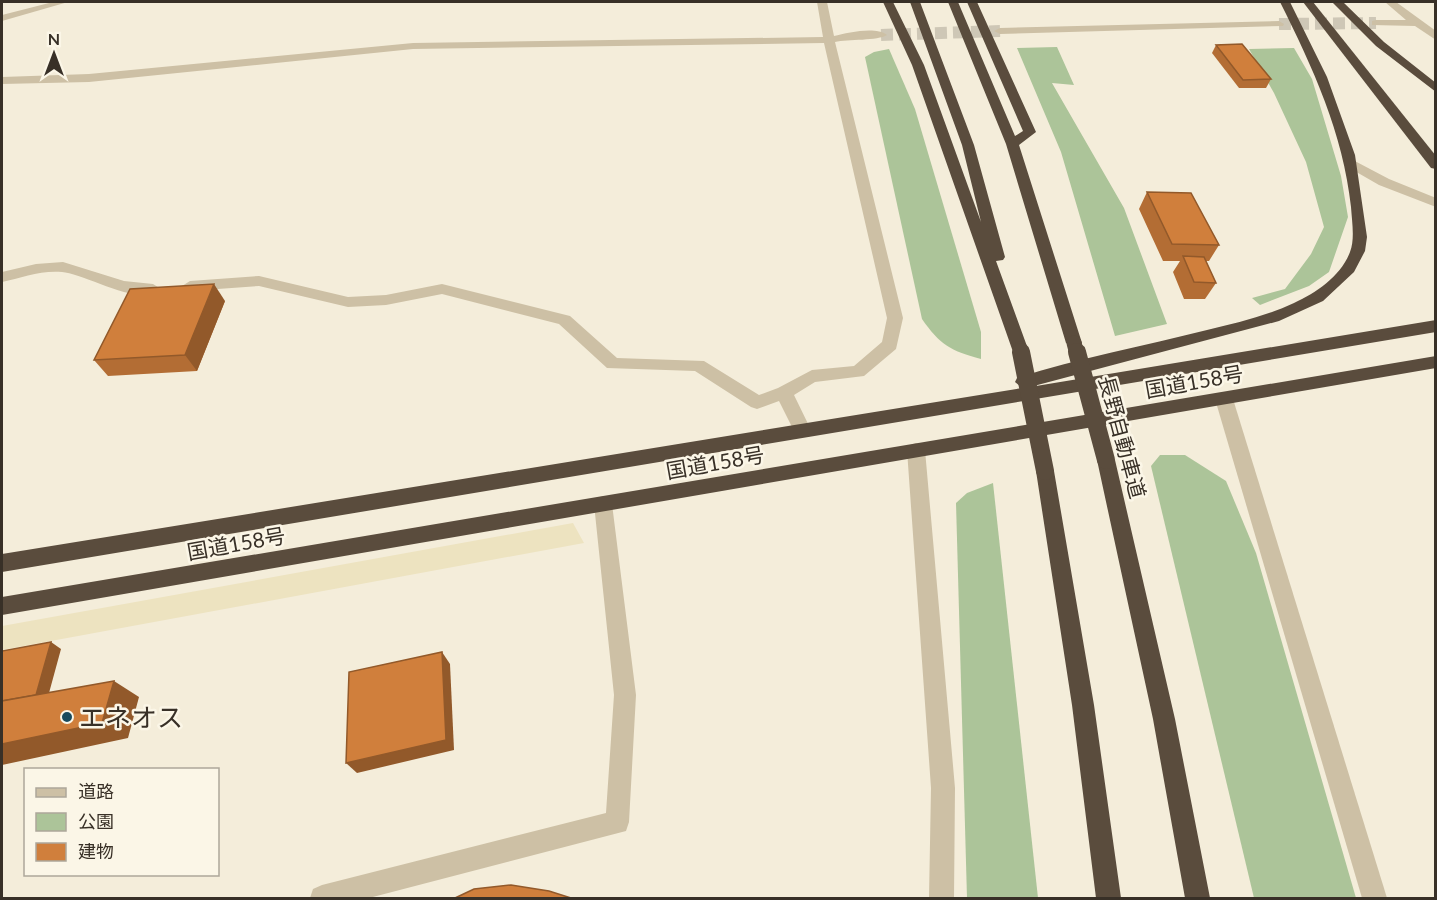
<svg xmlns="http://www.w3.org/2000/svg" width="1437" height="900" font-family="Lato,'Noto Sans JP',sans-serif">
<style>
.green{fill:#acc499}
.plaza{fill:#ede3c0}
.lines{fill:none;stroke-linecap:round;stroke-linejoin:round}
.minor-tunnel{stroke:#cec7b6;stroke-width:12;stroke-dasharray:12 6;stroke-linecap:butt}
.minor{fill:#cdc0a5;fill-rule:evenodd}
.highway{fill:#5a4c3d;fill-rule:evenodd}
.highway-bridge-far1{stroke:#5a4c3d;stroke-width:15}
.highway-bridge{stroke:#5a4c3d;stroke-width:18}
.wall{fill:#b36d34}
.shaded-wall{fill:#92592a}
.building{fill:#d07f3c;stroke:#92592a;stroke-width:1.5}
.poi-dot{fill:#194a5d;stroke:#fbf6e7;stroke-width:2}
.labels{text-anchor:middle;dominant-baseline:central;stroke-width:5;stroke-linejoin:round;paint-order:stroke}
.street-label{font-size:21px;fill:#383027;stroke:#fbf6e7}
.near-poi-label{font-size:26px;fill:#383027;stroke:#fbf6e7;text-anchor:start}
</style>
<rect width="100%" height="100%" fill="#f4edda"/>
<g class="green">
<path d="M1057 47 1074 85 1052 83 1124 208 1167 324 1115 336 1061 152 1017 48Z"/>
<path d="M1294 48 1312 79 1341 176 1348 217 1329 272 1309 286 1260 305 1252 298 1285 289 1311 254 1324 227 1306 162 1274 93 1249 49Z"/>
<path d="M889 49 915 109 981 332V359C951 351 940 345 922 319L865 57 874 52Z"/>
<path d="M1160 455H1185L1226 481 1256 553 1356 898H1254L1151 466Z"/>
<path d="M993 483 1038 898H967L956 503 967 493Z"/>
</g>
<path class="plaza" d="M573 523 584 543 2 650V626Z"/>
<g class="lines">
<g class="minor-tunnel">
<path d="M1279 24 1376 23"/>
<path d="M881 35 1000 31"/>
</g>
<g class="minor">
<path d="M53 2H68L2 21V15Z"/>
<path d="M817 2H827L834 36C848 33 875 26 887 35 878 41 848 39 835 42L903 318 896 349 864 376 815 382 794 395 812 432 809 437H797L779 401 757 409 751 407 695 371 607 368 559 324 442 294 386 305 348 307 259 286 190 291 182 286 190 281 259 276 348 297 386 295 442 284 570 316 617 358 704 361 759 395 778 388 812 370 854 366 882 342 887 318 824 43 413 49 89 82 2 84V77L89 74 413 43 823 37Z"/>
<path d="M1385 2H1396L1436 31V40L1415 26 1372 25V21L1376 20H1406Z"/>
<path d="M1279 21 1284 24 1283 26 1000 34 994 31 1000 28Z"/>
<path d="M1351 159 1389 179 1436 198V207L1379 185 1346 166 1344 163Z"/>
<path d="M63 262 124 281 153 284 161 289C146 310 83 273 62 272 41 270 21 278 2 282V272L36 264Z"/>
<path d="M1224 392 1230 394 1233 399 1387 898H1362L1215 399 1218 394Z"/>
<path d="M916 443 922 445 925 450 955 788 954 898H929L931 788 907 450 910 445Z"/>
<path d="M603 496 610 498 612 504 636 695 629 822 626 831 369 898H310L313 889 322 885 606 813 614 695 594 504 596 498Z"/>
</g>
<g class="highway">
<path d="M883 2H893L924 65 981 222 962 145 910 2H920L974 145 1005 257 1003 260 996 261 1028 349 1026 353 1020 355 1012 349 912 65Z"/>
<path d="M948 2H958L1015 136 1023 131 967 2H977L1036 132 1019 145 1082 343 1080 347 1074 349 1066 343 1006 144Z"/>
<path d="M1280 2H1290L1327 77 1355 155 1367 237 1365 251 1354 272 1323 301 1279 321 1030 387 1436 320V332L2 572V554L1022 388 1015 382 1017 378C1079 358 1144 346 1207 330 1236 323 1266 316 1294 303 1316 293 1341 276 1350 252 1355 239 1352 222 1351 207 1343 133 1313 68 1280 2Z"/>
<path d="M1303 2H1313L1436 156V169L1431 168Z"/>
<path d="M1332 2H1343L1384 42 1436 83V92L1376 46Z"/>
<path d="M1436 356V368L2 615V597Z"/>
<path d="M1106 453 1112 455 1115 460 1175 719 1210 898H1185L1153 719 1097 460 1100 455Z"/>
<path d="M1045 464 1051 466 1054 471 1094 705 1121 898H1096L1072 705 1036 471 1039 466Z"/>
</g>
<g class="highway-bridge-far1">
<path d="M1074 343 1077 354"/>
<path d="M1020 349 1021 354"/>
</g>
<g class="highway-bridge">
<path d="M1021 352 1045 471"/>
<path d="M1077 352 1106 460"/>
</g>
</g>
<g class="wall">
<path d="M1216 45 1271 79 1266 88H1239L1212 53Z"/>
<path d="M1147 192 1219 245 1209 261H1206L1216 283 1205 299H1184L1173 272 1180 261H1163L1139 209Z"/>
<path d="M225 301 197 371 108 376 94 360Z"/>
</g>
<g class="shaded-wall">
<path d="M214 284 225 301 197 371 185 355Z"/>
<path d="M51 642 61 649 43 715 32 709Z"/>
<path d="M442 652 450 664 454 750 357 773 346 763Z"/>
<path d="M114 681 139 697 128 738 2 765V744Z"/>
</g>
<g class="building">
<path d="M1242 44 1271 79 1243 80 1216 45Z"/>
<path d="M1147 192 1191 193 1219 245 1172 244Z"/>
<path d="M1183 256 1204 257 1216 283 1194 282Z"/>
<path d="M214 284 185 355 94 360 130 289Z"/>
<path d="M51 642 36 695 2 701V651Z"/>
<path d="M442 652 446 740 346 763 349 672Z"/>
<path d="M114 681 102 723 2 744V701Z"/>
<path d="M511 885 549 891 571 898H455L474 889Z"/>
</g>
<circle class="poi-dot" cx="67" cy="717" r="6"/>
<g class="labels">
<g class="street-label">
<text transform="translate(1194 381) rotate(-10)">国道158号</text>
<text transform="translate(1123 437) rotate(75)">長野自動車道</text>
<text transform="translate(715 462) rotate(-10)">国道158号</text>
<text transform="translate(236 543) rotate(-10)">国道158号</text>
</g>
<g class="near-poi-label">
<text x="79" y="717">エネオス</text>
</g>
</g>
<rect width="1437" height="900" fill="none" stroke="#383027" stroke-width="6"/>
<rect x="24" y="768" width="195" height="108" fill="#fbf6e7" stroke="#ada79a" stroke-width="1.5"/>
<rect x="36" y="788" width="30" height="9" fill="#cdc0a5" stroke="#ada79a" stroke-width="1.5"/>
<text x="78" y="798" font-size="18" fill="#383027">道路</text>
<rect x="36" y="813" width="30" height="18" fill="#acc499" stroke="#ada79a" stroke-width="1.5"/>
<text x="78" y="828" font-size="18" fill="#383027">公園</text>
<rect x="36" y="843" width="30" height="18" fill="#d07f3c" stroke="#ada79a" stroke-width="1.5"/>
<text x="78" y="858" font-size="18" fill="#383027">建物</text>
<g transform="translate(54 54)" stroke="#fbf6e7" stroke-width="4.5" paint-order="stroke">
<path d="M0-4.5L10 22L0 15L-10 22Z" fill="#383027"/>
<text y="-9" font-size="16" font-weight="bold" text-anchor="middle" fill="#383027">N</text>
</g>
</svg>
